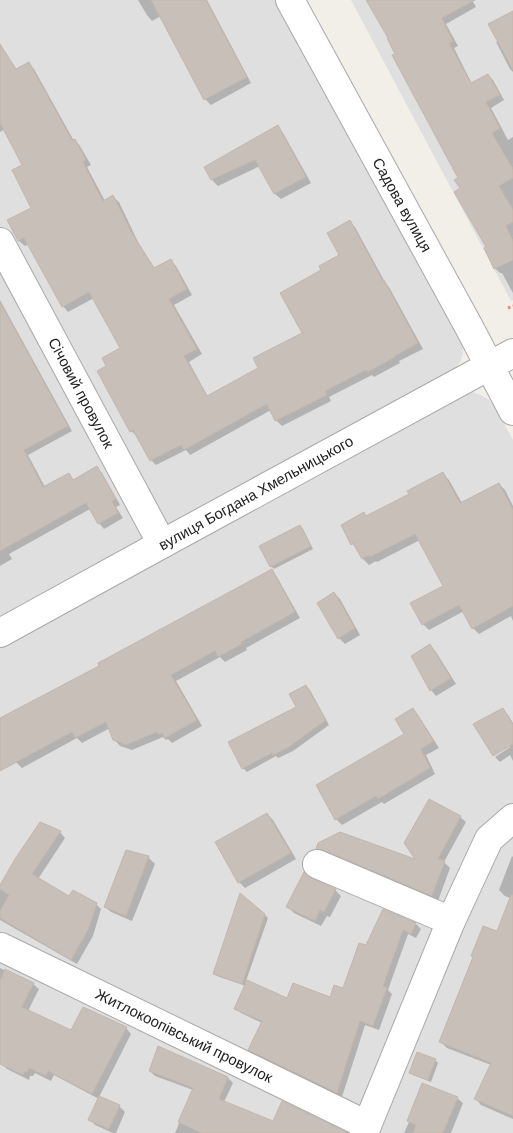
<svg xmlns="http://www.w3.org/2000/svg" width="513" height="1133" font-family="'DM Sans',sans-serif">
<style>
.residential{fill:#e0dfdf}
.shadow{fill:#0003}
.building{fill:#c7bfb8;stroke:#c4b6ab}
.lines{fill:none;stroke-linecap:round;stroke-linejoin:round}
.minor-casing{stroke:#a9a9a9;stroke-width:30}
.path{stroke:#fa8072;stroke-width:3;stroke-dasharray:2.5 2.5;stroke-linecap:butt}
.minor{stroke:#fff;stroke-width:28}
.labels{text-anchor:middle;dominant-baseline:central;stroke-width:4;stroke-linejoin:round;paint-order:stroke}
.street-label{font-size:15px;fill:#222;stroke:#fff}
</style>
<rect width="100%" height="100%" fill="#f2efe9"/>
<g class="residential">
<path d="M0 0H280L351 126 463 344V353L461 361 454 370 0 619Z"/>
<path d="M351 0H513V300L511 301Z"/>
<path d="M467 392H472L481 395 489 400 495 407 513 440V805L490 826 356 1133H0V646Z"/>
<path d="M513 825V1133H374L480 872Z"/>
</g>
<g class="shadow">
<path d="M138 0H207L251 83 211 105 205 99 161 16 152 21 147 15Z"/>
<path d="M368 0H472L476 7 446 24 458 46 454 48 472 84 488 75 493 80 504 100 491 108 508 140 513 137V293L502 273H500L495 268 488 248 461 189 459 178 397 54Z"/>
<path d="M513 17V72L510 69 496 42 499 41Z"/>
<path d="M9 61 17 70 29 64 34 69 74 141 75 140 80 146 91 165 87 167 105 201 113 197 119 202 138 242 155 269 170 261 176 266 192 295 174 305 202 354 189 362 208 397 260 368 303 333 323 270 341 256 350 222 355 227 386 284 389 287 423 349 399 361 400 363 374 377 372 375 329 397 331 401 282 426 276 420 271 410 190 455 186 450 156 465 151 460 137 436 131 431 108 366 121 349 94 298 68 312 63 306 29 244 25 246 19 241 9 221 33 208 23 165 5 129 0 132V66Z"/>
<path d="M277 127 283 133 311 183 281 199 275 194 260 166 218 186 212 180Z"/>
<path d="M0 300 72 431 28 455 45 487 68 475 74 481 97 468 102 473 120 505 116 507 123 518 104 529 99 523 90 509 9 554 12 559 0 566Z"/>
<path d="M443 474 449 480 462 503 499 484 505 490 513 506V621L511 616 479 634 473 628 464 611 429 630 423 624 412 604 445 587 420 540 377 562 376 561 369 565 363 559 358 549 352 544 342 525 364 514 367 517 410 494Z"/>
<path d="M300 527 303 529 313 549 274 569 271 566Z"/>
<path d="M271 571 277 577 300 618 246 648 247 650 225 662 220 657 176 681 202 726 172 743 168 739 166 740 163 737 132 750 120 746 114 739 110 728 82 743 77 738 22 768 16 762 0 732V720L101 666Z"/>
<path d="M334 593 340 599 360 635 345 644 339 638Z"/>
<path d="M430 646 436 652 456 684 436 696 431 690Z"/>
<path d="M306 686 310 690 329 725 293 751 278 758 276 756 247 772 243 768 297 707Z"/>
<path d="M413 709 418 715 439 748 426 755 435 774 384 804 382 802 342 825 336 819 406 735Z"/>
<path d="M502 709 508 715 513 723V761L510 755 500 762 495 757 510 747Z"/>
<path d="M267 814 273 820 296 859 245 888 239 882 217 843Z"/>
<path d="M460 817 466 822 444 862 450 868 438 901 323 854 317 848 418 862Z"/>
<path d="M40 824 60 832 65 838 38 879 70 898 96 904 101 909 93 936 77 964 0 920V887Z"/>
<path d="M127 852 149 858 155 864 132 921 111 912 105 907Z"/>
<path d="M512 856 513 857V1119L481 1105 476 1099 491 1065 447 1048 441 1042 498 933 511 898 505 896 499 890Z"/>
<path d="M310 879 335 890 341 896 330 917 327 916 321 926 294 913 288 907Z"/>
<path d="M384 911 416 924 421 929 416 938 408 934 388 990 392 994 379 1030 365 1025 342 1097 255 1055 250 1050 262 1023 241 1013 236 1008 246 986 217 976 214 973 265 915 268 918 246 981 288 1000 331 999 344 990 367 947Z"/>
<path d="M0 968 33 984 39 989 28 1011 72 1032 126 1028 131 1034 99 1097 119 1106 125 1112 116 1133H113L95 1125 90 1119 99 1099 54 1075 51 1081 35 1073 33 1076H30L29 1080 7 1069 2 1064 0 1060Z"/>
<path d="M159 1047 228 1078 233 1083 224 1102 273 1123 332 1133H175L193 1090 155 1076 150 1071Z"/>
<path d="M435 1060 438 1063 431 1082 413 1075 410 1073Z"/>
<path d="M457 1098 463 1103 451 1133H404L409 1122Z"/>
</g>
<g class="building">
<path d="M151 0H206L247 77 204 100Z"/>
<path d="M366 0H475L442 18 453 41 449 43 471 83 488 74 500 95 486 102 500 128 492 133 513 169V178L499 186 513 210V222L506 226 513 241V260L494 269 484 248 486 247 454 192 460 188 454 180 458 178 392 55 395 54 387 38H388Z"/>
<path d="M513 11V70L488 24Z"/>
<path d="M0 44 16 69 29 62 72 140 75 139 86 160 83 162 103 201 113 195 133 235 154 268 171 259 187 289 169 299 197 349 184 356 207 396 258 368 253 358 302 333 280 293 321 270 319 266 339 255 327 233 350 220 383 281 384 280 418 343 395 356V357L368 372 366 370 325 391 327 395 275 421 267 404 184 450 181 445 150 461 133 430 130 432 97 371 106 366 102 358 120 348 89 292 62 307 24 238 18 241 7 220 31 208 12 170 22 165 0 123Z"/>
<path d="M278 125 306 177 274 194 255 160 211 180 204 167Z"/>
<path d="M0 302 68 426 24 450 43 487 69 473 73 480 97 466 116 499 112 501 118 513 98 524 86 503 0 551Z"/>
<path d="M443 472 460 503 499 483 513 510V606L472 629 459 605 422 625 410 603 443 586 415 534 370 557 369 555 362 559 353 543 351 545 341 525 364 512 366 516 409 494 407 491Z"/>
<path d="M300 525 311 546 270 567 259 546Z"/>
<path d="M272 569 295 612 241 642 242 644 218 657 215 651 171 675 197 720 165 738 162 733 159 735 157 732 126 745 113 740 106 722 75 738 72 732 0 771V718L99 666 98 663Z"/>
<path d="M334 592 355 628 338 639 317 603Z"/>
<path d="M430 644 451 678 430 691 411 656Z"/>
<path d="M306 685 326 720 289 747 273 755 272 753 242 769 228 742 296 707 289 694Z"/>
<path d="M413 708 434 741 421 749 430 768 378 799 376 796 335 820 316 785 404 734 395 719Z"/>
<path d="M503 708 513 725V744L493 756 473 724Z"/>
<path d="M429 799 461 816 438 859 445 861 432 896 323 850 316 849 318 843 340 832 415 859 404 843Z"/>
<path d="M267 813 291 853 238 883 215 842Z"/>
<path d="M40 822 61 831 32 874 69 896 73 890 97 903 88 930 71 960 0 918V911L9 895 0 889V885L15 859Z"/>
<path d="M126 850 149 856 126 916 104 907Z"/>
<path d="M304 872 311 878 336 889 324 912 320 910 315 921 286 907Z"/>
<path d="M240 893 265 914 242 984 213 974Z"/>
<path d="M511 895H513V1116L474 1099 491 1063 439 1042 473 957 471 956 483 926 497 931Z"/>
<path d="M383 909 416 923 411 934 403 930 383 986 387 988 373 1026 360 1021 337 1093 248 1050 262 1021 234 1009 247 980 287 998 293 983 330 997 334 985 343 988 359 943 366 945Z"/>
<path d="M5 969 34 983 22 1007 71 1030 83 1007 127 1027 92 1094 48 1071 46 1076 29 1068 27 1072 25 1071 23 1075 0 1064V981Z"/>
<path d="M158 1046 228 1077 219 1099 273 1121 282 1101 348 1133H201L178 1122 193 1088 149 1071Z"/>
<path d="M417 1052 436 1059 428 1080 409 1073Z"/>
<path d="M422 1083 458 1097 443 1133H413L416 1125 407 1121Z"/>
<path d="M99 1096 120 1105 109 1129 88 1120Z"/>
</g>
<g class="lines">
<g class="minor-casing">
<g id="minor">
<path d="M290 0 469 327 513 411"/>
<path d="M0 242 162 544"/>
<path d="M0 633 162 544 513 353"/>
<path d="M317 864 451 921"/>
<path d="M1 947 367 1125"/>
<path d="M364 1133 451 921 489 839 513 818"/>
</g>
</g>
<path class="path" d="M508 308 513 306"/>
<use href="#minor" class="minor"/>
</g>
<g class="labels">
<g class="street-label">
<text transform="translate(402 205) rotate(61)">Садова вулиця</text>
<text transform="translate(81 393) rotate(62)">Січовий провулок</text>
<text transform="translate(256 493) rotate(-29)">вулиця Богдана Хмельницького</text>
<text transform="translate(184 1036) rotate(26)">Житлокоопівський провулок</text>
</g>
</g>
</svg>
